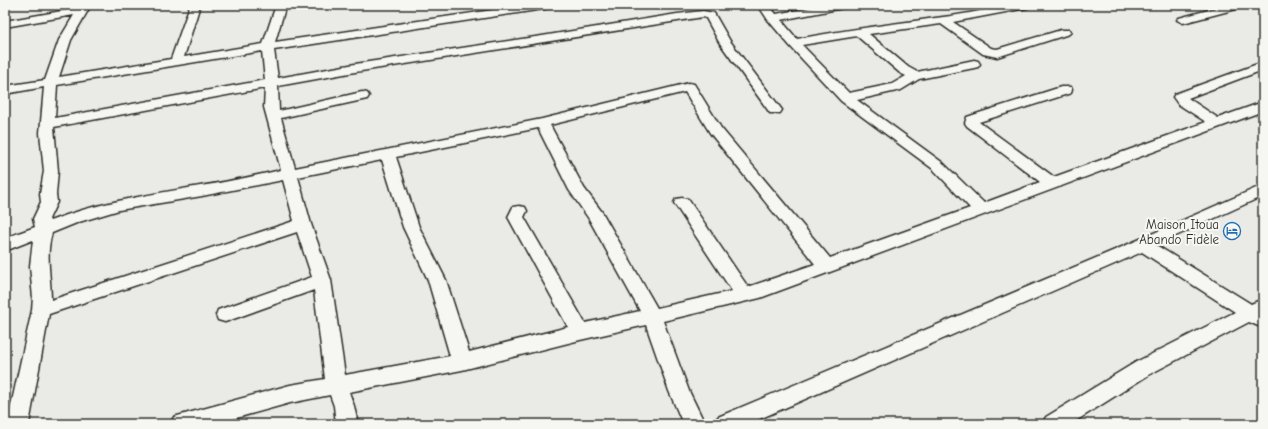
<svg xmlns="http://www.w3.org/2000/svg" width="1268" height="429" font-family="'Comic Neue',sans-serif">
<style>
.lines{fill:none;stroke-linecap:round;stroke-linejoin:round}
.minor-casing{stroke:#2b2b2b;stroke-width:3}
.minor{fill:#f6f6f2;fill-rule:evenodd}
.labels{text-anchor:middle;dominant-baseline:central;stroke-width:4;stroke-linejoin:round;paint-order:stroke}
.poi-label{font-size:13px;fill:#2b2b2b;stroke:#f6f6f2;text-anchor:end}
</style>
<rect width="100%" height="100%" fill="#eaeae6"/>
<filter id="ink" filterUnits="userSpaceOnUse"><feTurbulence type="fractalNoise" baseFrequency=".025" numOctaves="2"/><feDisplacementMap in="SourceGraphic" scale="8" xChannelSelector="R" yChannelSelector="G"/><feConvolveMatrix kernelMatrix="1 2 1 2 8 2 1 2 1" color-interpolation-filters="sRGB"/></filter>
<g filter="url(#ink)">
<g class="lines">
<g class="minor-casing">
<g id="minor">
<path d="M81 5H91L71 40 59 77 171 59 190 5H200L184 57 263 44 276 5H286L275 42 527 5H555L550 8 274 50 278 78 355 64 542 36 677 14 703 11 714 13 730 41 782 110 780 113H770L719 42 706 18 703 17 355 72 278 86 279 111 362 92 367 93 369 96 367 99 281 118 295 168 542 119 689 83 694 84 721 128 830 258 970 208 933 169 841 101 790 46 768 20 758 5H769L776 14 825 5H848L843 8 781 20 797 39C848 29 900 23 951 16 979 12 1004 5 1032 5L1027 8 953 22 991 48 997 49 1061 30H1069L1071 32 1069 34 997 57 983 54 941 24 869 34 908 67 917 72 974 60 978 61 980 64 978 67 974 68 919 79 901 90 857 100 943 163 984 203 1040 182 967 126 965 123 967 117 976 114 1061 87H1071L1072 90 1071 93 979 122 1054 177 1206 122 1178 104 1173 97 1175 94 1263 62V70L1188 98 1218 118 1263 102V111L760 298 663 321 689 391 705 424H683L669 391 646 325 580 340 462 370 349 392 354 406 358 424H336L334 406 330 395 290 403 215 424H170L174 417 181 415 290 385 325 379 314 290 225 322 218 320 216 315 218 310 312 277 297 232 49 314 29 424H7L32 310 33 298 30 266 33 240 5 251V238L35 227 33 219 41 202 40 194 44 171 40 133 44 87 5 94V86L45 80 59 40 74 15 5 27V21L79 8ZM857 36 900 73 906 76 892 84 849 93 802 45ZM262 51 265 80 55 118 57 85ZM265 88 264 107 281 170C254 176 227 182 200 186 149 195 98 202 50 221L49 219 57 202 56 194 58 171 54 127ZM685 92 710 133 815 264 748 287 688 199 682 198 676 199 674 203 732 291 657 308 602 212 584 188 550 125ZM538 128 569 190 589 219 640 311 585 323 524 217 527 211 525 207 519 206 513 207 508 217 568 327 469 352 446 280 419 227 396 157ZM382 160 403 227 428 280 450 356 345 375 331 280 311 224 298 177ZM283 180 294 221 51 300C51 277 45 255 52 233L79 222 119 210 202 196Z"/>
<path d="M1227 5H1245L1244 7 1183 23 1177 20 1179 18Z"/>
<path d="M1263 185V196L1156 245 1251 304 1263 299V328L1249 322 1150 374 1071 424H1042L1046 417 1136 362 1235 312 1142 252 748 424H714L718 417 1122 247Z"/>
</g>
</g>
<use href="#minor" class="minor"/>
</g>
</g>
<defs>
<g id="hotel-ring" transform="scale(0.9)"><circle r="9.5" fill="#f6f6f2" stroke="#1f6fb2" stroke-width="1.5"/><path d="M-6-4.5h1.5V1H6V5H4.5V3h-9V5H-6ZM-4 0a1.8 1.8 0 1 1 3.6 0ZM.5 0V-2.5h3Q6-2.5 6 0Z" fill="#1f6fb2"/></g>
</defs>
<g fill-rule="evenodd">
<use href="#hotel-ring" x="1232" y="231"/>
</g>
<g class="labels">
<g class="poi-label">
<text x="1219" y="224">Maison Itoua<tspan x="1219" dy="15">Abando Fidèle</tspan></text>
</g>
</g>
<rect width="1268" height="429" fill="none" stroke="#f6f6f2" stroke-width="20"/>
<rect x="10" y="10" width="1248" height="409" fill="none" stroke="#2b2b2b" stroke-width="1.5" filter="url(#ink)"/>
</svg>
